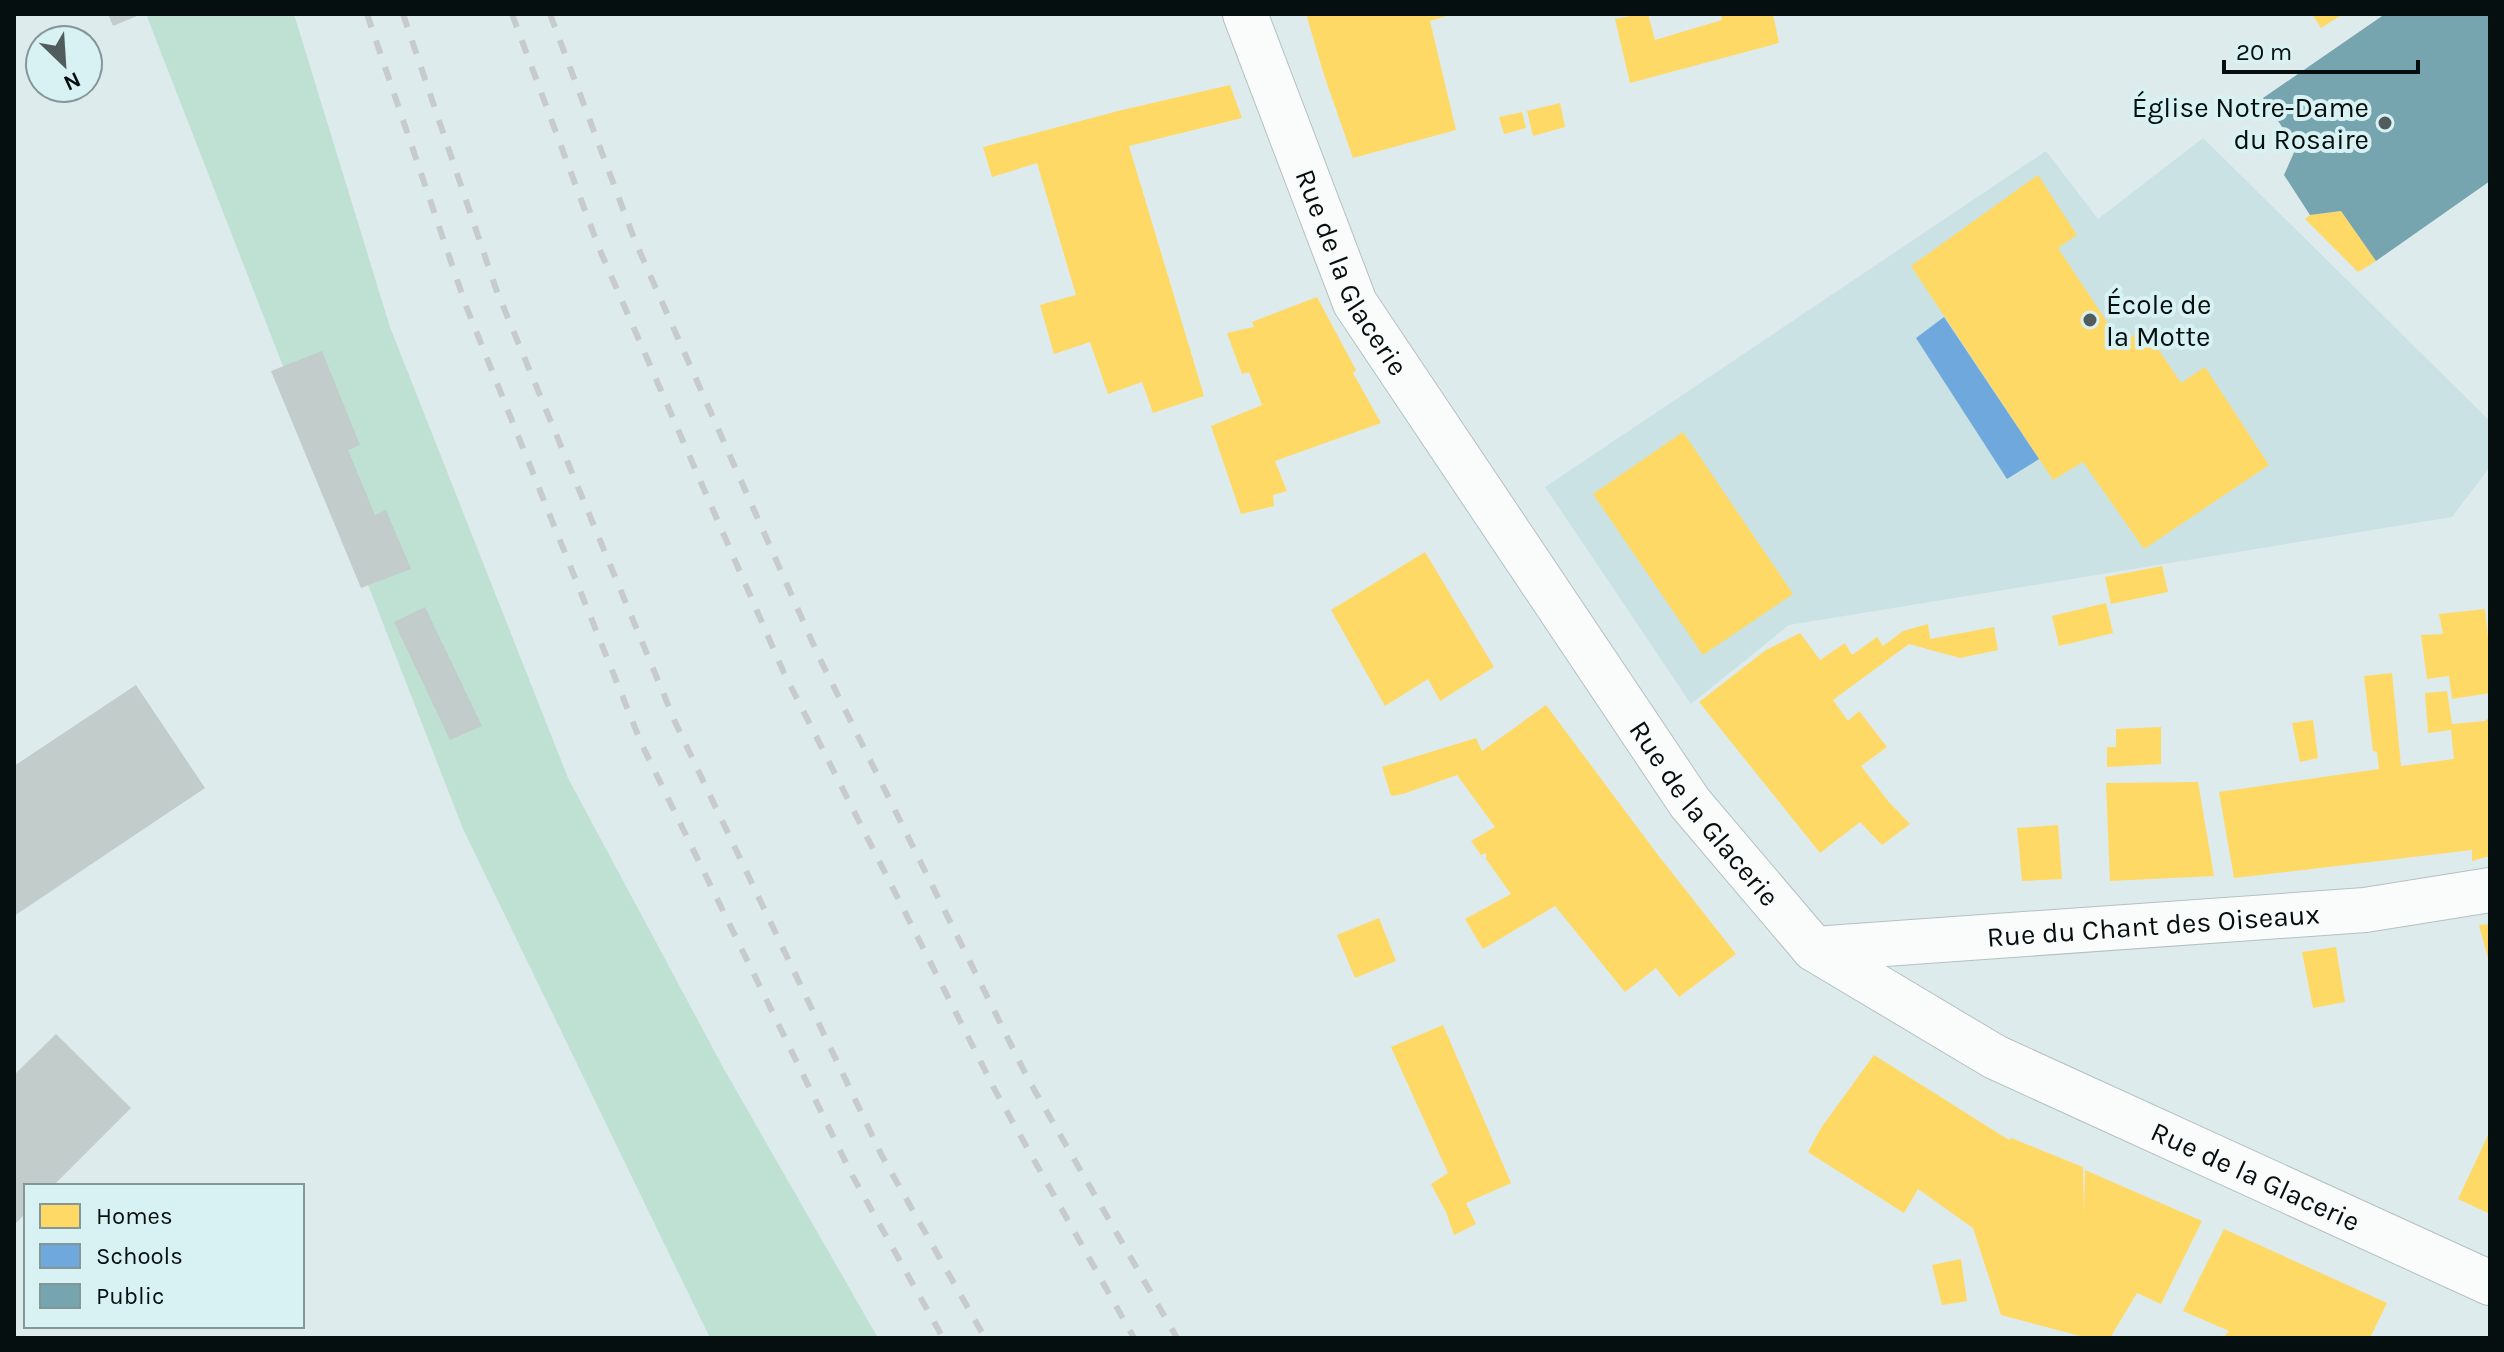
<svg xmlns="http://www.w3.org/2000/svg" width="2504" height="1352" font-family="Karla,sans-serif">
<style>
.built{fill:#cae2e4}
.green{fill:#bfe1d3}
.homes{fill:#ffd966}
.schools{fill:#6fa8dc}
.public{fill:#76a5af}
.building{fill:#c1cccb}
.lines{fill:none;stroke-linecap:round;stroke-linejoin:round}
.street-casing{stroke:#b5c0c1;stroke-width:46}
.street{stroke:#fafcfc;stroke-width:44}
.rail{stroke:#c7cbcb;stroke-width:6;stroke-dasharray:14 14;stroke-linecap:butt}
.poi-dot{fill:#525c5c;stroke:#d8f1f2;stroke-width:3}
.labels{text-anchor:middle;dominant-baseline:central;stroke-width:8;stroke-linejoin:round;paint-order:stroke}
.poi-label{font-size:28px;fill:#060f0f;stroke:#d8f1f2;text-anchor:end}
.street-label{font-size:28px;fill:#060f0f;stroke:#d8f1f2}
</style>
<rect width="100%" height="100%" fill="#deebec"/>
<path class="built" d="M2203 138 2490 421V467L2452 517 1789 625 1691 704 1545 487 2046 151 2098 219Z"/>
<path class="green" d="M146 14H294L390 327 568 778 724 1069 878 1338H710L463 829Z"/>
<g class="homes">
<path d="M1306 14H1453L1430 21 1456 130 1353 158 1324 75Z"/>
<path d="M1640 14H1648L1655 40 1722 20 1721 14H1773L1779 43 1630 83 1615 19Z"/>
<path d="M2312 14H2343L2321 28Z"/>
<path d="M1230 85 1242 118 1129 146 1204 396 1153 413 1142 382 1108 394 1090 342 1054 354 1040 305 1076 295 1037 163 992 177 983 147 1118 111Z"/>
<path d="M1560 103 1565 127 1533 136 1527 111Z"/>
<path d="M1522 112 1526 128 1504 134 1499 117Z"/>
<path d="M2038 175 2077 235 2058 248 2121 343 2144 328 2181 383 2205 367 2269 465 2144 549 2083 462 2053 480 1911 266Z"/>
<path d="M2341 211 2376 261 2358 272 2305 219 2310 215Z"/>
<path d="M1317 297 1356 370 1353 373 1381 423 1275 461 1287 491 1273 495 1274 506 1241 514 1211 426 1262 405 1249 372 1242 374 1227 333 1254 327 1252 322Z"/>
<path d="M1683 432 1793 594 1703 655 1593 494Z"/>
<path d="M1425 552 1494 667 1440 701 1428 679 1385 706 1331 610Z"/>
<path d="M2162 566 2168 592 2111 604 2105 577Z"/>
<path d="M2106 603 2113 633 2059 646 2052 616Z"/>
<path d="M2485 609 2490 656V693L2452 699 2449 676 2427 679 2421 635 2443 634 2439 614Z"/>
<path d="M1928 624 1930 639 1994 627 1998 650 1960 658 1909 644 1833 700 1848 721 1859 711 1887 747 1861 766 1888 801 1910 824 1882 845 1860 822 1820 853 1699 702 1766 650 1800 633 1820 660 1845 643 1852 655 1877 637 1883 646 1903 631Z"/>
<path d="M2392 673 2401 766 2454 759 2451 730 2428 733 2425 693 2447 691 2452 724 2485 721 2490 717V856L2472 861V850L2234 878 2219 792 2379 769 2377 752 2373 751 2364 676Z"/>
<path d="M1546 705 1658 855 1736 954 1679 997 1656 968 1625 992 1555 906 1483 949 1465 919 1511 894 1486 859V853L1481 855 1471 841 1495 827 1457 775 1403 794 1391 796 1382 767 1476 738 1482 751Z"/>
<path d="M2313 720 2318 758 2300 762 2292 723Z"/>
<path d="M2161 727V764L2107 767V747H2116V729Z"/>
<path d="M2198 782 2214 876 2110 881 2106 783Z"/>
<path d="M2058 825 2062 879 2022 881 2017 828Z"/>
<path d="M1379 918 1396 961 1355 978 1337 935Z"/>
<path d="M2490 924V961L2489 962 2479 925Z"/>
<path d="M2336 947 2345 1002 2313 1008 2302 952Z"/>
<path d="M1443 1025 1511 1183 1466 1203 1476 1224 1454 1235 1446 1212 1431 1184 1448 1173 1391 1047Z"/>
<path d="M1874 1055 2009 1140 2011 1138 2083 1167 2084 1215 2085 1170 2202 1221 2161 1304 2137 1293 2110 1338H2088L2001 1315 1973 1228 1918 1189 1904 1213 1808 1152 1821 1128Z"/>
<path d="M2490 1131V1214L2458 1199Z"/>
<path d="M2224 1229 2387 1303 2370 1338H2223L2229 1331 2183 1311Z"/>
<path d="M1961 1259 1967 1301 1942 1305 1932 1265Z"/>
</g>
<path class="schools" d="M1944 317 2039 459 2007 479 1916 338Z"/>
<path class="public" d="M2385 14H2490V181L2376 261 2341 211 2310 215 2284 175 2296 148 2263 98Z"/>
<g class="building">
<path d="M108 14H142L113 26Z"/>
<path d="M322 351 360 445 348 450 375 515 386 510 411 569 361 588 271 371Z"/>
<path d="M425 607 482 726 450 740 394 622Z"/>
<path d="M136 685 205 788 14 916V766Z"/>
<path d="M56 1034 131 1108 53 1186H26V1213L14 1225V1075Z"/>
</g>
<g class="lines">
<g class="street-casing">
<g id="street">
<path id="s1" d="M1245 14 1355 303 1690 803 1814 949 1995 1057 2490 1283"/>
<path id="s2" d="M1814 949 2365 910 2490 890"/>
</g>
</g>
<use href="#street" class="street"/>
<g class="rail">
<path d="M367 14 466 306 642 745 852 1175 943 1338"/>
<path d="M403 14 496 289 676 724 882 1156 985 1338"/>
<path d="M512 14 599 248 784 673 997 1094 1134 1338"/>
<path d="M550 14 635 241 819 657 1028 1079 1177 1338"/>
</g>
</g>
<g class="poi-dot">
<circle cx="2385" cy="123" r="8"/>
<circle cx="2090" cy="320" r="8"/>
</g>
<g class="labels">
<g class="poi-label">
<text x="2369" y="107">Église Notre-Dame<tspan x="2369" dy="32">du Rosaire</tspan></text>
<text x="2106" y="304" text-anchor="start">École de<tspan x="2106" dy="32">la Motte</tspan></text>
</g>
<g class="street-label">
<text stroke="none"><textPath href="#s1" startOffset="280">Rue de la Glacerie</textPath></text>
<text stroke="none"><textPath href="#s1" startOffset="928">Rue de la Glacerie</textPath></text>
<text stroke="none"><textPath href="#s2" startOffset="340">Rue du Chant des Oiseaux</textPath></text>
<text stroke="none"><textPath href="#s1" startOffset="1600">Rue de la Glacerie</textPath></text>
</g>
</g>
<rect width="2504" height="1352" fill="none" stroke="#060f0f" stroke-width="32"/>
<rect x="24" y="1184" width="280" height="144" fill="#d8f1f2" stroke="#849797" stroke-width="2"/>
<rect x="40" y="1204" width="40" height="24" fill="#ffd966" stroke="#849797" stroke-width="2"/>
<text x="96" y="1224" font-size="24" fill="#060f0f">Homes</text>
<rect x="40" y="1244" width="40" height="24" fill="#6fa8dc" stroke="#849797" stroke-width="2"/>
<text x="96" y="1264" font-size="24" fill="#060f0f">Schools</text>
<rect x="40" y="1284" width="40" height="24" fill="#76a5af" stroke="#849797" stroke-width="2"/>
<text x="96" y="1304" font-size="24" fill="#060f0f">Public</text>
<g transform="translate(64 64) rotate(155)"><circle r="38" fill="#d8f1f2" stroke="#849797" stroke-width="2"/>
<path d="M0-6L14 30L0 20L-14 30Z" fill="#525c5c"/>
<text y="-12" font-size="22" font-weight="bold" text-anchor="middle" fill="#060f0f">N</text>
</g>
<path d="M2224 60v12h194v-12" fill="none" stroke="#060f0f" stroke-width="4"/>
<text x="2236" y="60" font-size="24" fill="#060f0f" stroke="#d8f1f2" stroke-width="6" paint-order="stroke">20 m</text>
</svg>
